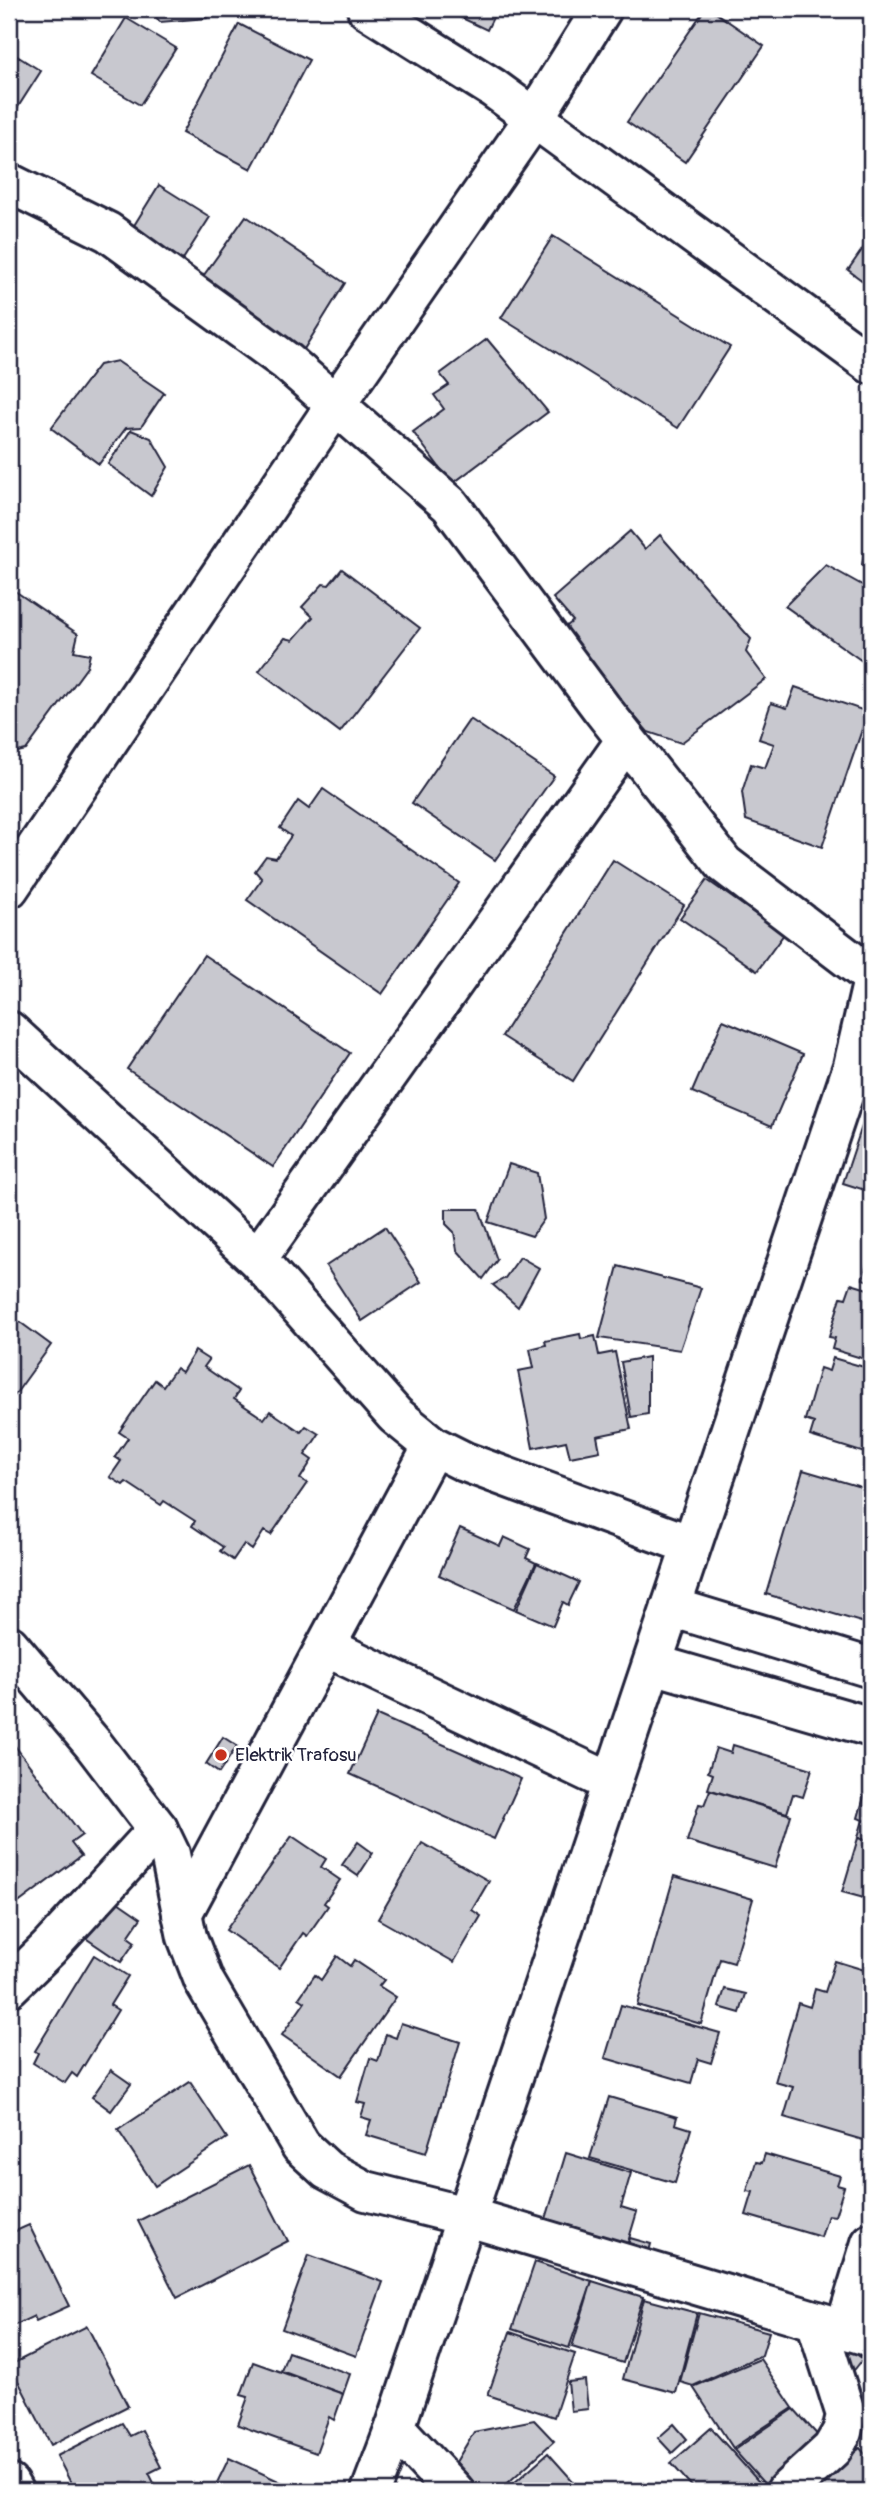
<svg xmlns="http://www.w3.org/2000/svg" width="880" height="2500" font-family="Pangolin,sans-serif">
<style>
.building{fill:#c8c8cf;stroke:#22223b;stroke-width:2}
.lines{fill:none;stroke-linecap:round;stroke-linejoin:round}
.minor-casing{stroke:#22223b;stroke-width:44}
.major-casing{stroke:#22223b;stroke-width:44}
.minor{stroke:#fff;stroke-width:38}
.major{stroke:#fff;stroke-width:38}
.poi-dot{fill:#c8321e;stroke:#fff;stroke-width:2.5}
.labels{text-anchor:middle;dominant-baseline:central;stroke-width:5;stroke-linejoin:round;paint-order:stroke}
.poi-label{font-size:19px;fill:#22223b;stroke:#fff;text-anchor:start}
</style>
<rect width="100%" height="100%" fill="#fff"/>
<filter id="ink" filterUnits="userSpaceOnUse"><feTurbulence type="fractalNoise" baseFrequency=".0143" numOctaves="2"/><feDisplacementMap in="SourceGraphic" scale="14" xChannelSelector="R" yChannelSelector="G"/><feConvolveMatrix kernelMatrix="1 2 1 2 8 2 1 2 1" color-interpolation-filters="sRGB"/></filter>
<g filter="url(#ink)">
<g class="building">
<path d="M150 9H214L207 18 160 22Z"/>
<path d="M443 9H497L487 30Z"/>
<path d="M705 9H710L764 46 685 162 627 122Z"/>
<path d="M126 18 176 48 140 105 91 76Z"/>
<path d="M239 24 309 60 251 169 182 133Z"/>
<path d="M9 51 41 71 9 121Z"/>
<path d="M159 185 210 217 173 275 125 240Z"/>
<path d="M246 216 345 283 296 362 194 289Z"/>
<path d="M553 236 730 347 678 428 501 318Z"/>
<path d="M871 237V287L848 270Z"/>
<path d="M487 339 548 412 452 484 413 432 444 409 434 395 449 385 440 374Z"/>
<path d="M117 361 164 393 141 427 126 428 99 464 51 428 99 365Z"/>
<path d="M131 430 151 438 168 467 151 496 108 464Z"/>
<path d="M871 518V568L862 565Z"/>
<path d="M630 531 645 549 660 535 751 639 746 652 766 679 681 743 648 732 561 631 573 621 553 598Z"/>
<path d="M826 565 871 590V664L869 666 785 606Z"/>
<path d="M342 569 420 628 340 732 259 671 285 638 293 640 313 617 302 607 323 584 329 585Z"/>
<path d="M9 587 78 634 74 651 90 654 87 667 26 750 9 754Z"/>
<path d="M795 687 868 712 822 847 746 820 742 792 751 764 765 768 774 744 759 739 771 703 787 708Z"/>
<path d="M470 719 554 776 495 860 412 803Z"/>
<path d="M323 789 459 883 382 994 247 900 262 879 255 871 266 856 276 858 291 836 280 828 298 801 309 809Z"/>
<path d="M613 860 684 905 573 1081 502 1036Z"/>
<path d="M707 880 784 934 757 971 680 918Z"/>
<path d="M204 955 350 1053 273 1167 127 1069Z"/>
<path d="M723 1020 803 1054 772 1126 692 1092Z"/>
<path d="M866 1114 871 1116V1192L843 1183Z"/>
<path d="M509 1164 537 1173 544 1219 532 1236 488 1222Z"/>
<path d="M446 1209H479L497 1260 483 1279 457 1250 454 1232 446 1224Z"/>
<path d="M385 1227 421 1282 362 1321 326 1266Z"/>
<path d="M871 1248V1282L863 1279Z"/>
<path d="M520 1257 539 1268 518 1307 493 1285 505 1278Z"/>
<path d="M618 1266 701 1288 680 1350 599 1338Z"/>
<path d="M851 1284 871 1290V1361L832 1349 835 1338 829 1337 841 1297 846 1298Z"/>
<path d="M9 1314 51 1345 9 1403Z"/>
<path d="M580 1334 581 1339 595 1336 599 1355 615 1352 631 1429 597 1436 600 1451 570 1457 566 1441 533 1448 518 1371 534 1368 530 1349 546 1345 545 1341Z"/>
<path d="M195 1351 209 1360 204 1367 239 1391 234 1399 264 1419 270 1411 301 1432 306 1426 319 1434 305 1455 312 1460 300 1479 307 1483 271 1535 264 1531 252 1550 244 1544 233 1560 220 1551 223 1547 192 1526 195 1521 164 1501 161 1505 126 1482 123 1485 110 1477 121 1461 115 1457 128 1438 119 1432 155 1380 163 1386 176 1368 182 1372Z"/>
<path d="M648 1357V1414L631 1417 621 1362Z"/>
<path d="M833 1358 871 1369V1455L810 1436 814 1423 805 1420 820 1368 829 1371Z"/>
<path d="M803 1470 871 1490V1625L766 1594Z"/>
<path d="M460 1528 500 1546 504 1537 530 1549 526 1558 536 1563 514 1609 439 1575Z"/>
<path d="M537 1563 579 1582 568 1605 563 1602 553 1626 516 1610Z"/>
<path d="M377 1715 521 1779 494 1839 350 1774Z"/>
<path d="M223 1737 237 1746 219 1773 206 1764Z"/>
<path d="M9 1738 82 1835 71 1843 81 1856 9 1910Z"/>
<path d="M733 1745 812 1769 803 1797 793 1794 787 1813 708 1789 713 1774 708 1772 716 1748 731 1753Z"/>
<path d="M710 1790 791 1815 775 1868 687 1841 699 1804 704 1805Z"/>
<path d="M866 1790 871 1791V1841L858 1837 863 1820 858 1818Z"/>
<path d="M292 1836 326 1859 321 1867 340 1880 324 1903 328 1906 307 1936 303 1933 279 1968 226 1930Z"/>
<path d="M858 1838 871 1842V1900L842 1892Z"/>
<path d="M358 1842 373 1853 358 1876 342 1865Z"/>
<path d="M422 1843 489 1881 472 1910 481 1916 454 1962 378 1919Z"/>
<path d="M674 1876 753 1899 734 1963 720 1959 701 2024 637 2005Z"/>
<path d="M112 1898 141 1918 128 1937 135 1942 121 1962 84 1937Z"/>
<path d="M94 1955 128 1976 110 2005 118 2010 77 2077 72 2073 65 2083 33 2063 38 2053 35 2051Z"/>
<path d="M337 1956 350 1966 354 1960 384 1980 379 1986 396 1997 341 2076 282 2035 305 2002 299 1998 315 1975 321 1980Z"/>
<path d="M835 1961 871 1972V2113L863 2140 784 2117 793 2087 775 2082 798 2003 810 2007 815 1989 825 1992Z"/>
<path d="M725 1989 746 1994 740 2013 719 2007Z"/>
<path d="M621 2005 720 2033 711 2063 698 2059 691 2083 605 2058Z"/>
<path d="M401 2023 460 2042 426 2153 366 2135 371 2120 361 2117 365 2104 357 2102 370 2058 378 2061 386 2034 396 2038Z"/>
<path d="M111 2070 131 2084 111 2111 92 2097Z"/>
<path d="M190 2082 227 2138 155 2186 118 2130Z"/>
<path d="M609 2097 677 2117 675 2124 691 2129 675 2183 590 2158Z"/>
<path d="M566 2153 631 2173 621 2207 637 2212 625 2252 601 2245 603 2236 546 2219Z"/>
<path d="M765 2154 840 2176 837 2185 844 2187 835 2216 828 2215 821 2237 746 2215 753 2192 747 2191 756 2162 762 2163Z"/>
<path d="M249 2165 288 2241 177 2298 138 2221Z"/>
<path d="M29 2225 69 2306 36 2321 34 2316 9 2328V2234Z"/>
<path d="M630 2238 651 2244 647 2259 626 2252Z"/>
<path d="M309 2255 383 2282 356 2356 282 2329Z"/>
<path d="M535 2262 592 2281 569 2348 512 2329Z"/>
<path d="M592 2281 643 2297 623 2363 572 2347Z"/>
<path d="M644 2299 697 2313 676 2393 623 2379Z"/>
<path d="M699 2313 769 2332 762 2355 693 2386 680 2382Z"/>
<path d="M87 2326 128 2406 51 2445 10 2365Z"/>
<path d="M510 2332 575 2354 554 2417 488 2395Z"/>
<path d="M848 2348 863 2359 851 2374 836 2364Z"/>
<path d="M288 2352 350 2374 343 2394 281 2371Z"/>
<path d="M760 2359 793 2408 733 2448 693 2387Z"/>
<path d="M253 2362 343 2394 334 2420 329 2417 316 2453 238 2425 248 2397 241 2395Z"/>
<path d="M585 2380 588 2409 571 2411 568 2382Z"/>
<path d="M794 2409 822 2440 768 2488 734 2450Z"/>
<path d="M534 2420 554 2441 499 2491H482L456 2462 474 2432Z"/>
<path d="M122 2423 130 2436 142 2430 161 2467 149 2473 158 2491H75L57 2456Z"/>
<path d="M674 2424 687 2439 672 2453 658 2438Z"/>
<path d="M711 2428 767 2491H696L671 2463Z"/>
<path d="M860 2448 871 2461V2491H807Z"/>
<path d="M548 2453 582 2491H505Z"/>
<path d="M229 2458 300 2491H213Z"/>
</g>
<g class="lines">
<g class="minor-casing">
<g id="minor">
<path d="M367 9 493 88 871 364"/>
<path d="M9 183 108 232 287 362 450 505 602 709 724 864 871 976"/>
<path d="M9 888 336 404 534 118 602 9"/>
<path d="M9 1031 257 1259 395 1415 433 1446 465 1462 691 1545"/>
<path d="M257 1259 626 740"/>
<path d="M671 1607 871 1668"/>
<path d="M9 1645 93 1744 158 1829 170 1854 187 1937 204 1981 301 2146 327 2170 366 2191 465 2216 871 2337"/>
<path d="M326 1647 612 1783"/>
<path d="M653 1664 871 1727"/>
<path d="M182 1914 433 1446"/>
<path d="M9 1987 49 1948 158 1829"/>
<path d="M845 2328 871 2243"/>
<path d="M395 2428 454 2491"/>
<path d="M9 2484 13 2491"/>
<path d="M786 2491 832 2449 842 2432 846 2415 816 2321"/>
</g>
</g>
<g class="major-casing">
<path id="major" d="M371 2491 395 2428 853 1066 871 988"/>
</g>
<use href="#minor" class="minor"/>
<use href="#major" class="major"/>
</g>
</g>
<circle class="poi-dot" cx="221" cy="1755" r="7"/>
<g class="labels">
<g class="poi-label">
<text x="235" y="1755">Elektrik Trafosu</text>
</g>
</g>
<rect width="880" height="2500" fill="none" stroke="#fff" stroke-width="35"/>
<rect x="18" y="18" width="845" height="2465" fill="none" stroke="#22223b" stroke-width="2.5" filter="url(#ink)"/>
</svg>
